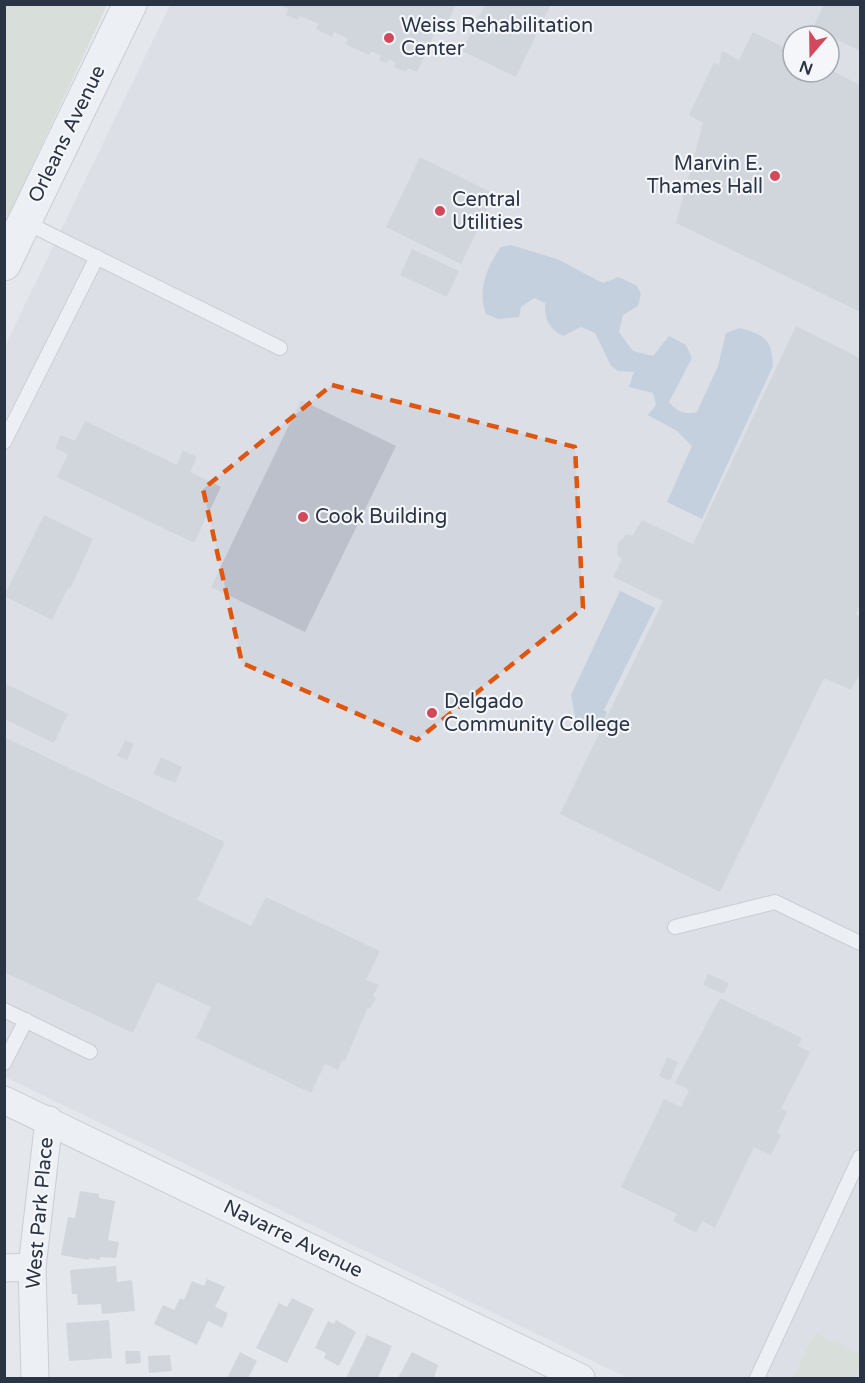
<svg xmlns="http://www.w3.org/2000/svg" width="865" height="1383" font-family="'Varela Round',sans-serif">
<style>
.built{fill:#d2d6de;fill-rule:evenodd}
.green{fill:#c9d6c5}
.water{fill:#9fb4cc}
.building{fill:#bbc0ca}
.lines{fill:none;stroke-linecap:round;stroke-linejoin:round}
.service-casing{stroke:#a9aeb7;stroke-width:16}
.minor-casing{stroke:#a9aeb7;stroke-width:29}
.tertiary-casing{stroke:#a9aeb7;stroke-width:35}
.service{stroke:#f7f8fa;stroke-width:14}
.minor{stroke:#f7f8fa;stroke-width:27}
.tertiary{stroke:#f7f8fa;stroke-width:33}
.marked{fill:none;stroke:#df570f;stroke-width:4.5;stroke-dasharray:12 8;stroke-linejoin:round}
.poi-dot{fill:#d1495b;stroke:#f4f6f9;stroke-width:2}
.labels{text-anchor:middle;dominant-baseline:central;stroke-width:4.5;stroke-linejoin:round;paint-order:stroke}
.poi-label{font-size:20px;fill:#2b3445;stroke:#f4f6f9;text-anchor:start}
.street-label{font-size:20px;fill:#2b3445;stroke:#f4f6f9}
</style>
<rect width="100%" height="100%" fill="#e4e7ec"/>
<path class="built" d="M170 5H860V1378H628L5 1077 4 348ZM793 36H829V72H793Z"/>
<g class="green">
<path d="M5 4 107 5 5 224 4 5Z"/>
<path d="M815 1333 860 1355V1367L855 1378H793Z"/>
</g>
<g class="water">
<path d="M511 245 557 259 603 283 619 277 637 286 641 294 638 306 623 315 619 332 633 351 653 356 669 336 686 345 692 358 669 402C677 412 686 415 697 412L718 366 726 333 740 328C765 335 772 340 773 366L702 519 667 502 692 446 677 431 648 415 656 405 653 393 629 387 634 372 618 371 611 366 595 333 581 327 563 336C548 328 545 319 545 303L534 298 521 307 519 317 498 319 486 314C477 291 487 266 501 247Z"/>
<path d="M620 591 655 608 604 710 607 712 604 720 589 719 578 731 572 728 575 717 571 695Z"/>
</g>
<g class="building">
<path d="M278 4H456L448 22 434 15 431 20 439 24 417 72 408 68 406 72 394 67 396 63 389 59 387 63 379 60 381 56 371 51 369 55 345 44 348 39 334 32 332 37 316 29 319 24 300 16 298 20 286 15 288 9Z"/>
<path d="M485 4H551L516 77 462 51Z"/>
<path d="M824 4H860V51L813 28Z"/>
<path d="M753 32 793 52V72H829V69L860 85V312L676 223 703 123 689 115 714 62 719 65 722 51 739 60Z"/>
<path d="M420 157 495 194 461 264 386 227Z"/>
<path d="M412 249 459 271 447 297 400 275Z"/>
<path d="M796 326 860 358V605L856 614 860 616V673L851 690 824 678 720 892 560 814 663 601 613 577 622 559 617 555 618 543 627 534 632 536 642 520 693 544Z"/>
<path d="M301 400 396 446 305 632 211 587Z"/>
<path d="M85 421 177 465 183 450 197 457 190 472 221 487 194 543 57 477 68 454 55 448 61 435 75 441Z"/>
<path d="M44 515 93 539 70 589 68 588 52 620 4 596Z"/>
<path d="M4 683 68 714 54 743 4 719Z"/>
<path d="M4 737 225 842 197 900 251 926 266 897 380 951 366 980 379 985 373 996 376 998 370 1009 368 1007 345 1061 342 1060 338 1070 325 1064 311 1093 196 1038 211 1007 157 982 133 1033 4 972Z"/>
<path d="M125 740 134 744 127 760 117 756Z"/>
<path d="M161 757 182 767 175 783 153 774Z"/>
<path d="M708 974 729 983 724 994 703 985Z"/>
<path d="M720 998 802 1038 798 1046 810 1052 781 1109 787 1112 777 1133 781 1135 771 1155 754 1147 715 1228 702 1221 696 1233 673 1221 677 1214 621 1187 664 1099 681 1107 689 1090 675 1083Z"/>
<path d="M667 1057 678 1062 670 1081 659 1076Z"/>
<path d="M80 1191 99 1194V1198L115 1201 108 1240 119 1242 116 1258 100 1257V1260L89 1258V1260L61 1255 68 1217 75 1218Z"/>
<path d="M116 1266 117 1282 132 1280 135 1311 102 1314 101 1304 78 1305 77 1294H72L70 1270Z"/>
<path d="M207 1279 225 1287 215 1307 228 1313 222 1328 208 1321 197 1345 154 1324 163 1305 174 1310 180 1298 184 1300 192 1281 204 1286Z"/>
<path d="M292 1298 314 1309 287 1363 256 1348 279 1303 287 1307Z"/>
<path d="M109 1320 112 1358 69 1361 66 1323Z"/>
<path d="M336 1320 356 1332 339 1366 324 1358 326 1353 315 1348 328 1321 334 1324Z"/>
<path d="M367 1335 392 1346 378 1378H346Z"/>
<path d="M125 1351H140L141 1363 126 1364Z"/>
<path d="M240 1352 257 1361 248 1378H227Z"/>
<path d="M412 1352 438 1365 434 1378H398Z"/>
<path d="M170 1355 172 1371 149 1373 148 1356Z"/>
</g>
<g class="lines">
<g class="service-casing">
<g id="service">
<path d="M25 222 280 348"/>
<path d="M4 442 97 257"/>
<path d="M675 927 775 902 860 943"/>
<path d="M4 1010 90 1052"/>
<path d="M4 1063 26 1020"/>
<path d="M757 1378 860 1157"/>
</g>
</g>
<g class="minor-casing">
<g id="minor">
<path d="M4 1100 581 1378"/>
<path d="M4 1268 32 1267"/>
<path d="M35 1378 32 1267 49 1120"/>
</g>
</g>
<g class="tertiary-casing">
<path id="tertiary" d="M4 264 130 4"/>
</g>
<use href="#service" class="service"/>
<use href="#minor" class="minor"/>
<use href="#tertiary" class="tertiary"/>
</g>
<path d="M0 0H865V1383H0ZM332 385 575 447 583 608 417 740 242 663 203 489Z" fill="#e4e7ec" fill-opacity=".55" fill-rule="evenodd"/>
<path class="marked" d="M332 385 575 447 583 608 417 740 242 663 203 489Z"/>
<g class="poi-dot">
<circle cx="389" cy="38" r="6"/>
<circle cx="775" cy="176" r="6"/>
<circle cx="440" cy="211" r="6"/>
<circle cx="303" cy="517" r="6"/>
<circle cx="432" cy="713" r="6"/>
</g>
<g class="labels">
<g class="poi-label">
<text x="401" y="26">Weiss Rehabilitation<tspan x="401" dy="23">Center</tspan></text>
<text x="763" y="164" text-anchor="end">Marvin E.<tspan x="763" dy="23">Thames Hall</tspan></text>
<text x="452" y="200">Central<tspan x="452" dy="23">Utilities</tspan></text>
<text x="315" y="517">Cook Building</text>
<text x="444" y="702">Delgado<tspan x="444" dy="23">Community College</tspan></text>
</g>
<g class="street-label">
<text transform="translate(67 134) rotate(-64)">Orleans Avenue</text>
<text transform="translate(40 1213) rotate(-85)">West Park Place</text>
<text transform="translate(293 1239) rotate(26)">Navarre Avenue</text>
</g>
</g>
<rect width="865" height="1383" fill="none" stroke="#2b3445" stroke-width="12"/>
<g transform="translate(811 54) rotate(200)"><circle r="28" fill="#f4f6f9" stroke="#a4a8b1" stroke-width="1.5"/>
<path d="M0-4.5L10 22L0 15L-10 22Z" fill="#d1495b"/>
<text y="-9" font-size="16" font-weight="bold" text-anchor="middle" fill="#2b3445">N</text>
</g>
</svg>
